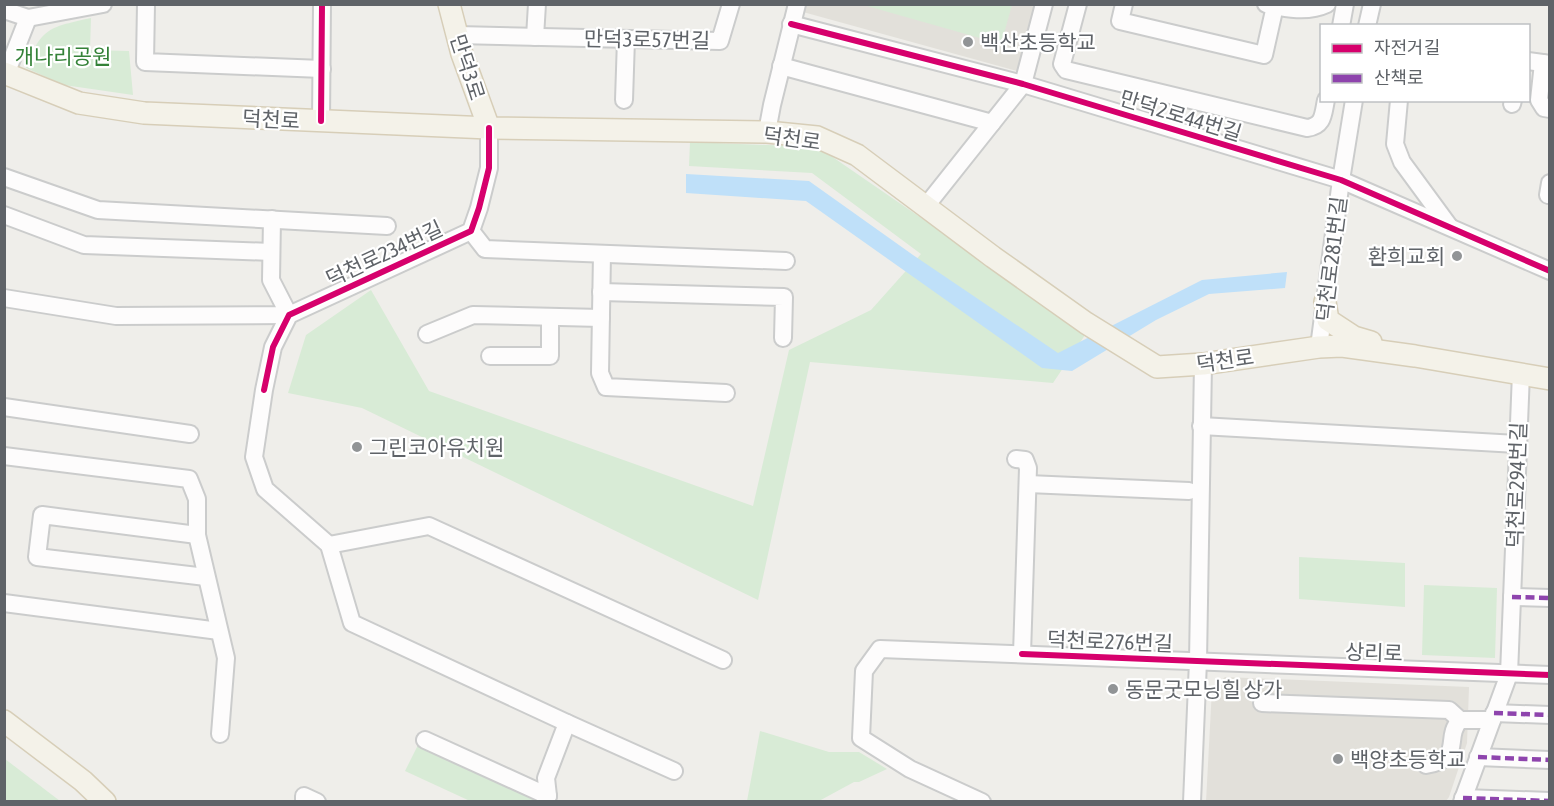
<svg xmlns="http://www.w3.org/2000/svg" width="1554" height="806" font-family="'Asap Condensed','Noto Sans KR',sans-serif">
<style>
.education{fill:#e2e0da}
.green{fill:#d8ebd6}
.water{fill:#bfe0f9}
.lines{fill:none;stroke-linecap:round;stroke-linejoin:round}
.minor-casing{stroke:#cbcccc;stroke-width:20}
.major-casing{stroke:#d7ceb8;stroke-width:24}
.minor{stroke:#fdfcfc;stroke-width:16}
.major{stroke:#f4f2e9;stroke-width:21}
.quiet{stroke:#8e44ad;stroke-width:4.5;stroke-dasharray:9 4.5;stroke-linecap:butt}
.cycleway-casing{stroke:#fff;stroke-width:10}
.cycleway{stroke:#d6006c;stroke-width:6}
.poi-dot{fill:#919496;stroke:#fff;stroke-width:2}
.labels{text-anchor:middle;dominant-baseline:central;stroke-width:4.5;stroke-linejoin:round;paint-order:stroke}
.street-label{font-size:21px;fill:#5f6368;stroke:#fff}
.poi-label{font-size:21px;fill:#5f6368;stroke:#fff;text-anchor:start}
.park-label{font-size:21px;fill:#348238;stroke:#fff}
</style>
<rect width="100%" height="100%" fill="#efeeea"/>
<g class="education">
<path d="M805 4 1034 5 1017 71 803 12Z"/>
<path d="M1225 677 1469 687 1467 743 1449 797 1446 801 1206 802 1212 689Z"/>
</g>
<g class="green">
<path d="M867 5V4L1012 5 1001 44 867 6Z"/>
<path d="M91 18 90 50 129 51 133 95 64 85 26 68C41 27 51 27 91 18Z"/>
<path d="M690 142 818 147 1087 332 1053 383 810 362 758 600 362 408 288 393 306 335 371 290 429 391 753 506 789 350 871 310 921 254 812 173 689 166Z"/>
<path d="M1299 557 1405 563V607L1299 599Z"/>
<path d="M1424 585 1497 588 1495 658 1422 655Z"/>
<path d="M760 731 829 752H859L887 769 859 782H854L819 801H747Z"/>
<path d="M419 743 537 799 536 802 470 801 405 771Z"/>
<path d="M5 759 60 801H5Z"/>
</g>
<path class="water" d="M686 174 809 181 913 255 1058 353 1202 280 1287 272 1285 288 1209 294 1156 320 1072 371 1042 368 806 201 686 193Z"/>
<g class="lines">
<g class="minor-casing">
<g id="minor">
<path d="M146 4 145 62 322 69"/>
<path d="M1078 4 1062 64 1066 70 1307 128C1324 126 1323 114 1326 100"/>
<path d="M1124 4 1120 21 1264 55 1275 6"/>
<path d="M1266 4C1286 9 1308 13 1327 4"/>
<path d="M4 10 28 18 103 4"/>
<path d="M791 24 1023 84 1341 180 1550 271"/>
<path d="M1341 26 1345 4"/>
<path d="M1367 26 1372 4"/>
<path d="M457 35 720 41 731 4"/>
<path d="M535 37 537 4"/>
<path d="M1528 61 1550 64"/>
<path d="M1543 63 1539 100 1544 108 1550 109"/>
<path d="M781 66 992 123"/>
<path d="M6 74 28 18"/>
<path d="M624 100 626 39"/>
<path d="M1399 100 1395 144 1402 162 1449 226"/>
<path d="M1512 104 1513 100"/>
<path d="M321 121 322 4"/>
<path d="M489 128V168L479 208 471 231 289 315 273 347 264 390 254 457 265 489 329 545 352 623 567 723 674 771"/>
<path d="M767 132 772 105 797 4"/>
<path d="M4 177 98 210 387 226"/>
<path d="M1548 195 1550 183"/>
<path d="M926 206 1023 84 1044 4"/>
<path d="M4 215 84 245 271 252"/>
<path d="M471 231 485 249 786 261"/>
<path d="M602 254 600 373 606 387 726 393"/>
<path d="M601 292 784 297 783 338"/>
<path d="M4 298 116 316 289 315 271 280 272 219"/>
<path d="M427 334 473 315 601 318"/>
<path d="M1319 347 1341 180 1354 100"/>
<path d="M490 356H550V317"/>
<path d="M4 407 190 434"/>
<path d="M1201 426 1517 444"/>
<path d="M4 456 189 479 197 499V535L226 658 220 734"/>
<path d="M1016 459 1025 460 1028 468 1022 654"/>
<path d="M1028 484 1189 491"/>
<path d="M197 535 42 515 37 557 206 577"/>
<path d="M329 545 429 526 723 660"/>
<path d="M1512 597 1550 598"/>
<path d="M4 603 219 631"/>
<path d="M1262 703 1449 710 1460 720H1492"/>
<path d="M1494 713 1550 715"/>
<path d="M425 740 548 796"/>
<path d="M1478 757 1550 760"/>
<path d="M1426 765C1465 758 1443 739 1460 720"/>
<path d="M1463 798 1550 801"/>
<path d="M304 802V796L317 802"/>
<path d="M545 802 548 796 546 778 567 723"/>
<path d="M982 802 910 769 861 738 864 671 880 649 1550 675"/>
<path d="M1192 802 1198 661 1203 364"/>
<path d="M1462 802 1509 674 1521 373"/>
</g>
</g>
<g class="major-casing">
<g id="major">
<path d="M449 4 462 54 489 128"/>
<path d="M4 73 79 103 144 113 489 128 767 132 817 137 857 155 993 257 1086 323 1157 367 1203 364 1319 347 1342 346 1415 356 1550 379"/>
<path d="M1325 302 1328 320 1354 337 1371 342"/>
<path d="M4 721 83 781 105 802"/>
</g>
</g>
<use href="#minor" class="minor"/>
<use href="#major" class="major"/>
<g class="quiet">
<path d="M1512 597 1550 598"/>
<path d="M1494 713 1550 715"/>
<path d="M1478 757 1550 760"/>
<path d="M1463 798 1550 801"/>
</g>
<g class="cycleway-casing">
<g id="cycleway">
<path d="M791 24 1023 84 1341 180 1550 271"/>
<path d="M321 121 322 4"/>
<path d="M264 390 273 347 289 315 471 231 479 208 489 168V128"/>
<path d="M1022 654 1550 675"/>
</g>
</g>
<use href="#cycleway" class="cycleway"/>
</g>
<g class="poi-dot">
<circle cx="968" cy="42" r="6"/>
<circle cx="1457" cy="256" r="6"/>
<circle cx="357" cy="447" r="6"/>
<circle cx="1113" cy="689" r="6"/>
<circle cx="1338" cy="759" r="6"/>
</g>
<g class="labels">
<g class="street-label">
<text transform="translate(647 39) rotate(1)">만덕3로57번길</text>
<text transform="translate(468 67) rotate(72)">만덕3로</text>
<text transform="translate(1181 115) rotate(17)">만덕2로44번길</text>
<text transform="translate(271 119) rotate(3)">덕천로</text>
<text transform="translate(792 138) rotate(8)">덕천로</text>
<text transform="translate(384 253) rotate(-25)">덕천로234번길</text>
<text transform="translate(1331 259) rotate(-83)">덕천로281번길</text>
<text transform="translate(1225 360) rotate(-8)">덕천로</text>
<text transform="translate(1516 485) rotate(-88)">덕천로294번길</text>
<text transform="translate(1110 641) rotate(2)">덕천로276번길</text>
<text transform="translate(1374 652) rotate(2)">상리로</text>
</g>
<g class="poi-label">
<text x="980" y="42">백산초등학교</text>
<text x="1445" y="256" text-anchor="end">환희교회</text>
<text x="369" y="447">그린코아유치원</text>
<text x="1125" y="689">동문굿모닝힐 상가</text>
<text x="1350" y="759">백양초등학교</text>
</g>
<g class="park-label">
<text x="63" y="56">개나리공원</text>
</g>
</g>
<rect width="1554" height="806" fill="none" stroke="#5f6368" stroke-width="12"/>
<rect x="1320" y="24" width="210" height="78" fill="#ffffff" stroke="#bfc1c3" stroke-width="1.5"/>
<rect x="1332" y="44" width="30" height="9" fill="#d6006c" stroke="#bfc1c3" stroke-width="1.5"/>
<text x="1374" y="54" font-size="18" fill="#5f6368">자전거길</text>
<rect x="1332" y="74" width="30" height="9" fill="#8e44ad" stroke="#bfc1c3" stroke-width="1.5"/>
<text x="1374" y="84" font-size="18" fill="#5f6368">산책로</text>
</svg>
